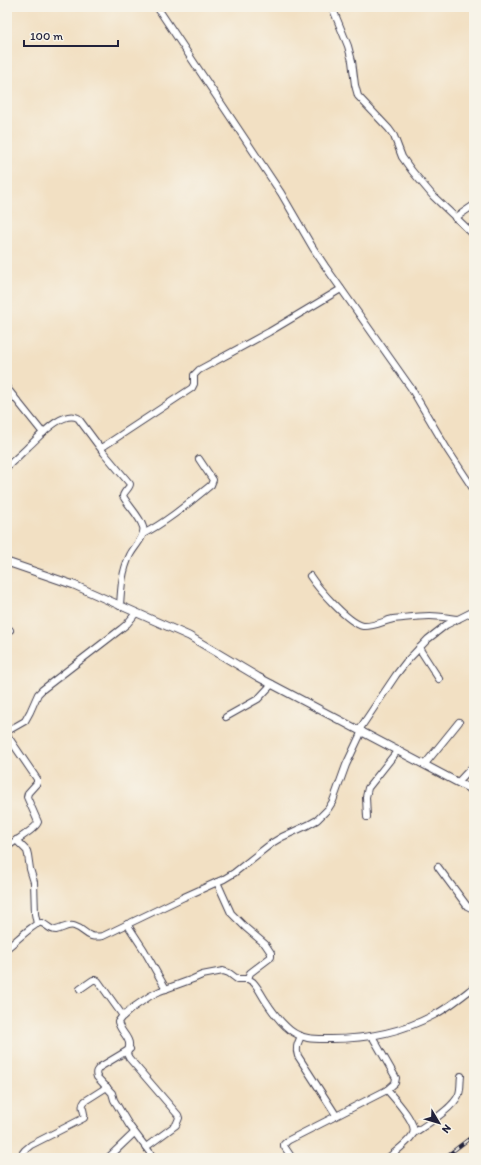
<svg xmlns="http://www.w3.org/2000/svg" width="481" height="1165" font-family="Itim,sans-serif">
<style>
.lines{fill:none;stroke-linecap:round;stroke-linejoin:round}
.minor-casing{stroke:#413e4f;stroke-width:8}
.tertiary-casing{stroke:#413e4f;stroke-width:9}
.minor{stroke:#fff;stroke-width:6}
.tertiary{stroke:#fff;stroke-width:7}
.rail-casing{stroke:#22223b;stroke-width:3.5}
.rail{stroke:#f7f3e8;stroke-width:2;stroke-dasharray:6;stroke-linecap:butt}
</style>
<rect width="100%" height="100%" fill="#f7f3e8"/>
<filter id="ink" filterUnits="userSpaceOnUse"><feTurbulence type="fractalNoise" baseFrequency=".025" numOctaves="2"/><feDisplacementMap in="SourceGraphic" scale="8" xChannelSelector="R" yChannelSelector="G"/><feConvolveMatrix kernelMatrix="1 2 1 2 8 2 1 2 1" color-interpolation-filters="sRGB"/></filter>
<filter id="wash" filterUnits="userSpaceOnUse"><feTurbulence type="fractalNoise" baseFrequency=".012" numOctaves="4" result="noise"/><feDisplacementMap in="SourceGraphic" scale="16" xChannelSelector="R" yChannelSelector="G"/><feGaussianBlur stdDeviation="0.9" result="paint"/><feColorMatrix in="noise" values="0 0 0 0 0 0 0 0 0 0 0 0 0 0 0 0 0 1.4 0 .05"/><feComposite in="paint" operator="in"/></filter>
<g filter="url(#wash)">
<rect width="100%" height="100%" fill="#f2e0c3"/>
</g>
<g filter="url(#ink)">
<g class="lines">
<g class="minor-casing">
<g id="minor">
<path d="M157 7 281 193 313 248 325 266 411 388 447 449 474 490"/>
<path d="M332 7 348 46 352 61 355 85 358 96 389 129 394 136 402 157 412 171 433 196 474 235"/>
<path d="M455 218 474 205"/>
<path d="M7 388 43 433"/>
<path d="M101 448 192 388 194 384V375L199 370 269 332 341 289"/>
<path d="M7 467C14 460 21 454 28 447 39 437 62 410 78 418L104 453 130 484C130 488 124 491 123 496 129 507 139 515 143 527 146 536 134 547 130 555 122 571 121 588 120 606"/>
<path d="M143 534C168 521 190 502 211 485L213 480 199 459"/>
<path d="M310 576C318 588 348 623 363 626 373 627 384 621 393 619 405 618 418 616 430 616 439 616 449 618 458 619"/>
<path d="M7 631 10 630"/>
<path d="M419 648 439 679"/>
<path d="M226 717 258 699 272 684"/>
<path d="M7 730 11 729 25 721 30 712 38 694 42 690 121 629 127 624 136 613"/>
<path d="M359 730 396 675 406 662 428 639 446 625 474 611"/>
<path d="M7 735 37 779V783L28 793 27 797 38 822C36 829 14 841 7 847"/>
<path d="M425 764 459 722"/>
<path d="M458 782 474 765"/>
<path d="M367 817 366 797 368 788 398 750"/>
<path d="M16 840 27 851 28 855 30 869 34 882 35 914 37 924"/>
<path d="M438 867 467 906 471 908 474 907"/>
<path d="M217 882 231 913 246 928 265 944 271 953V957L250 973 248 979"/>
<path d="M127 924 144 950 166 989"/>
<path d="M7 948C13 944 36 921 42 923 47 925 50 930 56 930 62 929 68 924 74 926 87 930 85 939 103 936L184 897 224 879 234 873 272 843 282 837 308 825 317 820 328 809 333 801 346 765 362 731"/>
<path d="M80 989 93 980H96L98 981 123 1016"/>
<path d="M301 1036C298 1043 295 1048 298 1056L336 1115"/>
<path d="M130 1049 100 1067C97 1070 95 1072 97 1077L112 1093 114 1100 129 1125 154 1158"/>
<path d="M387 1090C394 1098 418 1124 413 1134 409 1142 395 1152 388 1158"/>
<path d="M414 1133C426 1125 454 1108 459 1094 461 1088 460 1082 461 1076"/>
<path d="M146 1147 176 1125 179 1118 178 1115 129 1058 127 1054C134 1038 122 1036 118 1022L121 1018 131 1009 150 996 160 991 193 979 202 975 223 971 229 973 237 979H248L253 982C258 987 261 994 265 1000 272 1011 280 1022 290 1030 303 1040 315 1039 331 1039 367 1039 402 1032 434 1015 448 1008 461 997 474 987"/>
<path d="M19 1158 25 1150 31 1145 84 1118C86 1111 79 1108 85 1101L107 1087"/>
<path d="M108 1158 134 1133"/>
<path d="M292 1158 284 1146V1144L289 1140 387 1090 395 1083 396 1078 372 1036"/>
</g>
</g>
<g class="tertiary-casing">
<path id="tertiary" d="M7 562 74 585 189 636 258 677 474 791"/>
</g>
<use href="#minor" class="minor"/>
<use href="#tertiary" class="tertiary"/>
<g class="rail-casing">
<path id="rail" d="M444 1158 474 1135"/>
</g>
<use href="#rail" class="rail"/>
</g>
</g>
<rect width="481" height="1165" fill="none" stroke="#f7f3e8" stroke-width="24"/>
<g transform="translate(439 1123) rotate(128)" stroke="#f7f3e8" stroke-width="3" paint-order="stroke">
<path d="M0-3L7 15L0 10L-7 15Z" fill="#22223b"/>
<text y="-6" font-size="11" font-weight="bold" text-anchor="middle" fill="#22223b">N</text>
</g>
<path d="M24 40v6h94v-6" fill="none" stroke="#22223b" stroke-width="2"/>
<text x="30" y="40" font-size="12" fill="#22223b" stroke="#f7f3e8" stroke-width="3" paint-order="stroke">100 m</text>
</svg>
